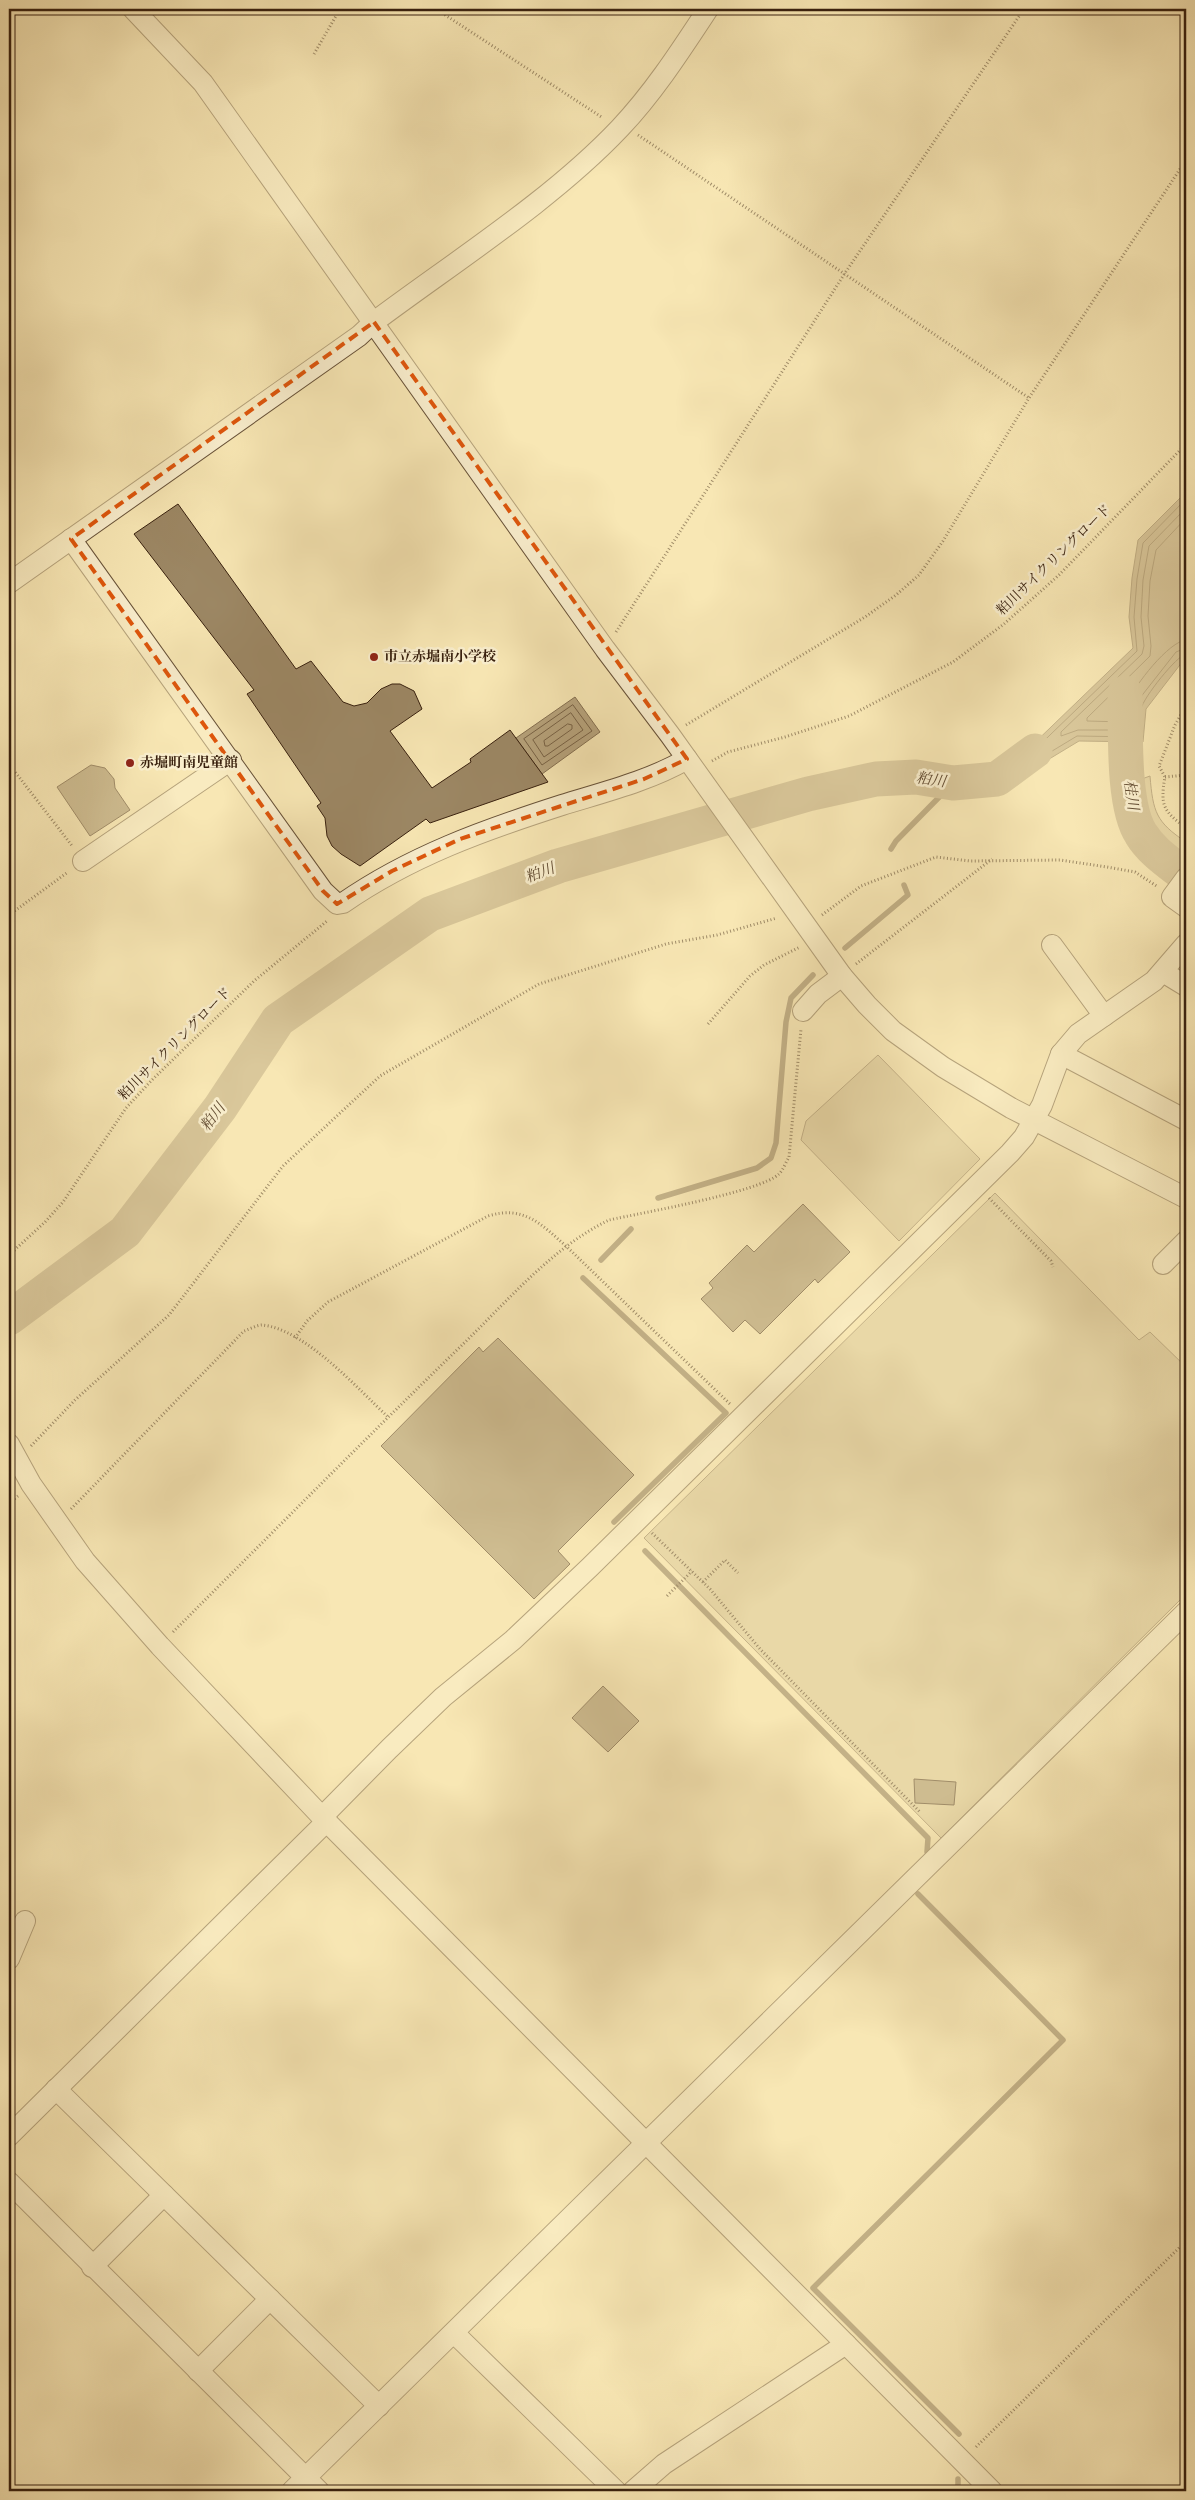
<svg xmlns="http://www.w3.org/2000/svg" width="1195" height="2500" font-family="'IM FELL English','Noto Serif JP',serif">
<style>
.green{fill:#d7c598;stroke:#887253}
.water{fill:#b7a37c;stroke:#846f50}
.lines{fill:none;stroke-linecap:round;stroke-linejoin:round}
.shore{stroke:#786245;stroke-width:1}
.stream{stroke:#846f50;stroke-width:5.5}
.river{stroke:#b7a37c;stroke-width:35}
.building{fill:#9c8764;stroke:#38200e}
.minor-casing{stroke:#685238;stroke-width:22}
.path{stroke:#38200e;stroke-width:3;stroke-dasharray:1 2.5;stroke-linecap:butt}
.minor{stroke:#faefce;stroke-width:20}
.marked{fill:none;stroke:#df560c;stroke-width:4;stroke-dasharray:10 6;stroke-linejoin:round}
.poi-dot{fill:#8f2418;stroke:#faefce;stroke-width:2}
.labels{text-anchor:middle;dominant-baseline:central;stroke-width:5;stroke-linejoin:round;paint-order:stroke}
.street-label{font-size:14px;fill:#38200e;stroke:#faefce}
.poi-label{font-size:14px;font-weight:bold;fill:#38200e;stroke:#faefce;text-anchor:start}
.water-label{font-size:15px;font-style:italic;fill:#644e34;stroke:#faefce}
</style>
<rect width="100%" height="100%" fill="#f8e7b4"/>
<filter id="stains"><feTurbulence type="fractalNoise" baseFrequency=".004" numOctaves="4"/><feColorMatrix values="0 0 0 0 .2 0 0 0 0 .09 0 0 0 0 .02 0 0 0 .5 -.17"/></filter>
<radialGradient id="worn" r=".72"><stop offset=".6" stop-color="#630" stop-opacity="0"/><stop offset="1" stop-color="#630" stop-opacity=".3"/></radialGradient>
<g class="green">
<path d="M1150 776C1153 812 1156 822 1186 842V865L1144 827 1137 805 1139 780Z"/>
<path d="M878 1055 980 1159 899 1241 801 1140 806 1121Z"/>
<path d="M995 1193 1139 1340 1150 1332 1186 1367V1594L941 1838 644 1538Z"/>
</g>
<g class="water">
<path d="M1186 492V657L1146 709 1143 742 1079 741 1031 770 997 779 1133 648 1129 617 1132 578 1138 540Z"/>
<path d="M575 697 600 732 542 774 516 738Z"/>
</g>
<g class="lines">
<g class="shore">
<path d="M1186 499 1143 543 1137 579 1134 617 1137 651 1021 763V766L1029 765 1077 736 1138 737C1140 728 1138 718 1141 709 1143 698 1177 655 1186 654"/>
<path d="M1186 508 1149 546 1143 580 1141 617 1144 646 1142 654 1061 732V736L1078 730H1132L1136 703 1176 652 1186 648"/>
<path d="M1186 518 1156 550 1150 581 1148 616 1151 646 1150 656 1087 718V721L1125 722C1127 716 1126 709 1128 702 1134 686 1169 641 1186 640"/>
<path d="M573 705 592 731 542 765 524 739Z"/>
<path d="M571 713 583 730 544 757 533 740Z"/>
<path d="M568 724 572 725V729L548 746H545L544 741Z"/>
</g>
<g class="stream">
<path d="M891 849 896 841 953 783"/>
<path d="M845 948 908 895 904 885"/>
<path d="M658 1198 757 1168 771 1158 776 1143 786 1022 791 998 813 975"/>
<path d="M601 1260 631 1229"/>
<path d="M583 1278 726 1413 614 1522"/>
<path d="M645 1551 928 1838 927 1852"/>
<path d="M918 1894 1063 2040 813 2288 959 2434"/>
<path d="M953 2491 958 2487V2479"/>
</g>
<g class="river">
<path d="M1125 693C1126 729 1122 805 1141 834 1152 852 1170 863 1186 876"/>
<path d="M9 1318 125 1232 220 1108 278 1020 430 914 558 866 808 794 876 779 916 777 953 783 997 779 1035 751"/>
</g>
</g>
<g class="building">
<path d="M178 504 296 669 311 661 343 702 354 706 367 703 381 689 392 684H400L414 691 422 709 390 731 432 788 471 762 470 759 510 730 548 782 430 823 426 819 360 866 341 854 332 846 327 836 325 818 317 806 321 803 247 694 254 690 134 534Z"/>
<path d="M91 765 105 768 114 779 115 788 130 810 90 836 57 787Z"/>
<path d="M803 1204 850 1252 818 1283 815 1279 760 1334 745 1320 733 1332 701 1299 713 1288 709 1283 747 1245 754 1252Z"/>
<path d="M498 1338 634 1475 558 1551 570 1564 534 1599 381 1446 479 1347 483 1352Z"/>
<path d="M603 1686 639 1721 608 1752 572 1718Z"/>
<path d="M914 1779 956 1782 954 1805 915 1803Z"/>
</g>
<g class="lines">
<g class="minor-casing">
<g id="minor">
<path d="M133 9 203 83 605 649 670 735 842 976 867 1005 893 1031 943 1067 1011 1108 1186 1198"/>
<path d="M71 539 323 891 337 904 343 903C411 856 484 830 562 805 604 792 649 781 687 759"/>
<path d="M9 583 359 336 374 322C454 262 552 200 620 128 654 92 681 50 708 9"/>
<path d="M83 861 231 760"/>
<path d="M1186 878 1172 897 1186 907"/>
<path d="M1052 945 1104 1016"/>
<path d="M1163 972 1186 986"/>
<path d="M803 1011 818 994 842 976"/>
<path d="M1061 1054 1186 1120"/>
<path d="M1163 1264 1186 1241"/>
<path d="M9 1444 31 1484 85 1561 160 1646 322 1817 992 2491"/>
<path d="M322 1817 389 1749 443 1697 513 1640 590 1567 1010 1153 1024 1137 1042 1105 1061 1054 1078 1034 1154 981 1186 944"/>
<path d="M9 1959 25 1921"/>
<path d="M56 2089 379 2406"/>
<path d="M9 2136 327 1821"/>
<path d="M9 2182 319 2491"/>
<path d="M92 2267 164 2195"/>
<path d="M454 2333 616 2491"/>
<path d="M198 2371 270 2299"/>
<path d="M292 2491 1186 1612"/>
<path d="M633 2491 664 2464 846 2344"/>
</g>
</g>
<g class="path">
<path d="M436 9 603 118"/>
<path d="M314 54 340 9"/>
<path d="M638 135 1029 398"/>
<path d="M616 632 845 273 1024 9"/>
<path d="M1186 706 1175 725 1159 766 1165 777C1160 805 1163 811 1186 828"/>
<path d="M686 725 865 617 896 595 919 575 943 541 1029 398 1186 160"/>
<path d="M712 761 728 752 785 737 849 716 953 662 1004 624 1059 575 1186 444"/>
<path d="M9 764 73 847"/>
<path d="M1165 777 1186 775"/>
<path d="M9 915 68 872"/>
<path d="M822 915 861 886 936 857 970 861 1060 860 1107 867 1135 872 1158 887"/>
<path d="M856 964 992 859"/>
<path d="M708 1024 750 976 764 965 800 947"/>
<path d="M989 1198 1051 1261 1053 1267"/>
<path d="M9 1255 45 1222 63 1202 126 1108 152 1080 254 981 327 921"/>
<path d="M295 1338 307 1321 328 1302 488 1216C524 1205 541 1224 567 1247L730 1404"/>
<path d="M31 1446 75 1400 169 1315 283 1166 380 1076 539 984 666 944 717 935 777 918"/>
<path d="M9 1503 18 1496"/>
<path d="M71 1509 244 1331C250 1329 257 1325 262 1325 305 1329 358 1389 388 1417"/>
<path d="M652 1533 710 1589 760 1649 920 1812"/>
<path d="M703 1582 725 1560 738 1573"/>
<path d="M667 1596 692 1571"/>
<path d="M173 1632C268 1537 363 1441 460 1347 506 1303 551 1248 609 1220 641 1213 760 1192 779 1174 783 1170 786 1162 789 1157L801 1029"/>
<path d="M976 2447 1186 2241"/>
</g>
<use href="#minor" class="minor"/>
</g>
<path d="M0 0H1195V2500H0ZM374 322 687 759 644 779 460 839 392 871 337 904 323 891 71 539Z" fill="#f8e7b4" fill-opacity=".55" fill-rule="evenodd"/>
<path class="marked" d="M374 322 687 759 644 779 460 839 392 871 337 904 323 891 71 539Z"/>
<g class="poi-dot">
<circle cx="374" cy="657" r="5"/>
<circle cx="130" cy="763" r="5"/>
</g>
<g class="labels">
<g class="street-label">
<text transform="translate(1054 560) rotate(-44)">粕川サイクリングロード</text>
<text transform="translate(175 1044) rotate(-45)">粕川サイクリングロード</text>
</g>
<g class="poi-label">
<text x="384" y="657">市立赤堀南小学校</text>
<text x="140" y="763">赤堀町南児童館</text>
</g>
<g class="water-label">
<text transform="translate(931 780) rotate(8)">粕川</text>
<text transform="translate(1131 795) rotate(82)">桂川</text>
<text transform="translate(540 873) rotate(-21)">粕川</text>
<text transform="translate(213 1117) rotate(-53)">粕川</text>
</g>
</g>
<rect width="1195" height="2500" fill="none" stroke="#f8e7b4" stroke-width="30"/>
<rect x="10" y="10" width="1175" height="2480" fill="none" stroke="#38200e" stroke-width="2.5"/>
<rect x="15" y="15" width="1165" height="2470" fill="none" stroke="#38200e"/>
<rect width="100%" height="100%" filter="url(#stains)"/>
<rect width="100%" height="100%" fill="url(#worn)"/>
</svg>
